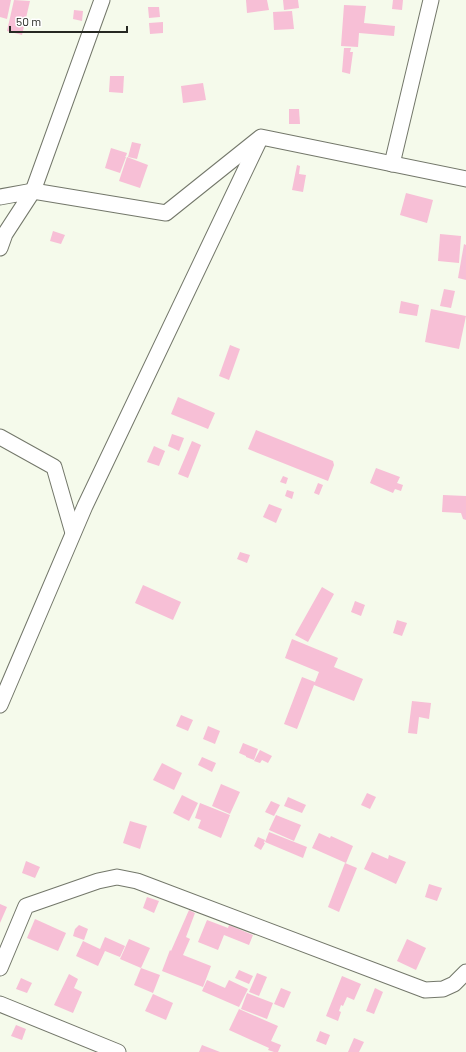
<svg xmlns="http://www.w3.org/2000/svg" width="466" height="1052" font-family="Barlow,sans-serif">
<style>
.building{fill:#f7bfd6}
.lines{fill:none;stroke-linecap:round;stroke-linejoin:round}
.street-casing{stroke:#73776a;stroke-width:17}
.street{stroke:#fff;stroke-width:15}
</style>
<rect width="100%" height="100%" fill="#f5faeb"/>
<g class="building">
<path d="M0 0H11L7 19 0 17Z"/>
<path d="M14 0 30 1 22 35 7 31Z"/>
<path d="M246 0H267L269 10 247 13Z"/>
<path d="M283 0H298L299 8 284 10Z"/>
<path d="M393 0H403L402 10 392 9Z"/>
<path d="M344 5 366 6 364 23 395 26 394 36 359 33 358 47 341 46Z"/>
<path d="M148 7H159L160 17 149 18Z"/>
<path d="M74 10 83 11 82 21 73 19Z"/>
<path d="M292 11 294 29 274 30 273 12Z"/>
<path d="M163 22V33L150 34 149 23Z"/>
<path d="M344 48H351L350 52H353L350 74 342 72Z"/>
<path d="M110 76H124L123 93 109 92Z"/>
<path d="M203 83 206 100 183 103 181 86Z"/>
<path d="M289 109H299L300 124H289Z"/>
<path d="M132 142 141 144 137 159 128 157Z"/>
<path d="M111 148 127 153 126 156H125L126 157 120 173 105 168Z"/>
<path d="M127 157 148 165 140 188 119 181Z"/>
<path d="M297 165 300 166 299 174 306 175 303 192 292 190Z"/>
<path d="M406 193 433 200 427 223 400 215Z"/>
<path d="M53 231 65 235 61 244 50 241Z"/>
<path d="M440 234 461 236 459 263 438 261Z"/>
<path d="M464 244 466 245V280L458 278Z"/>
<path d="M444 289 455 291 451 308 440 306Z"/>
<path d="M401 301 419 305 417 316 399 313Z"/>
<path d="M431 309 466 316 459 349 425 342Z"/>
<path d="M230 345 240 349 229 380 219 376Z"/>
<path d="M178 397 215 413 208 429 171 414Z"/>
<path d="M256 430 333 461 334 465 328 481 248 449Z"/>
<path d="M172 434 184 438 179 451 168 446Z"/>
<path d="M192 441 201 445 188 478 178 474Z"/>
<path d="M154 446 165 451 159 466 147 462Z"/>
<path d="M376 468 400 477 397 483 403 485 401 491 395 489 393 493 370 483Z"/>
<path d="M283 476 288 478 286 484 280 482Z"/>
<path d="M318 483 323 485 319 495 314 493Z"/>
<path d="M287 490 294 492 292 499 285 496Z"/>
<path d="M443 495 466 496V520L463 519 461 513 442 512Z"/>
<path d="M269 504 282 509 276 523 263 517Z"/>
<path d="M240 552 250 555 247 563 237 559Z"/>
<path d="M143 585 181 602 173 620 135 603Z"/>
<path d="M322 587 334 594 308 642 295 635Z"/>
<path d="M355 601 365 605 361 616 351 612Z"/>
<path d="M397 620 407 623 402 636 393 633Z"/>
<path d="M292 639 338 658 334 667 363 679 354 701 314 685 297 729 284 724 302 677 315 682 319 672 285 658Z"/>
<path d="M412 701 431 703 429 719 419 717 417 734 408 733Z"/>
<path d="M181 715 193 720 188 731 176 726Z"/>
<path d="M208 726 220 731 215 744 203 739Z"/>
<path d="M243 743 258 749 254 760 246 757V756L239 753Z"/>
<path d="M260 750 272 756 268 763 262 760 260 763 254 761Z"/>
<path d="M202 757 216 763 212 772 198 765Z"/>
<path d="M162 763 182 773 174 790 153 780Z"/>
<path d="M221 784 240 792 230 814 212 806Z"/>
<path d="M367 793 376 797 370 809 361 805Z"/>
<path d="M182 795 198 803 189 821 173 813Z"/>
<path d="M288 797 306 805 302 813 284 806Z"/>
<path d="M271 801 280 805 274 816 265 812Z"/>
<path d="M200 803 230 815 221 838 198 828 201 820 195 818Z"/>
<path d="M276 815 301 825 294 841 269 830Z"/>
<path d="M130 821 147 826 140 849 123 843Z"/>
<path d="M269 832 307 847 303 858 265 842Z"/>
<path d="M319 833 330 838 331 836 353 846 346 863 312 848Z"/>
<path d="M258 837 265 840 264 843H265L261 850 254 846Z"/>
<path d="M372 852 388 859 389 855 406 862 396 884 364 869Z"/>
<path d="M26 861 40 867 35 878 22 873Z"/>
<path d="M345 863 357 868 339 912 328 907Z"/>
<path d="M429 884 442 888 437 901 425 897Z"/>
<path d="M147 897 159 901 154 913 143 908Z"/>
<path d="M0 904 7 907 0 923Z"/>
<path d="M189 910 195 913 186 937 190 939 183 955 211 966 203 987 162 971 170 950 171 951Z"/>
<path d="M35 919 66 933 58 951 27 938Z"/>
<path d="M207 920 228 928 229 925 253 935 249 945 224 935 218 950 198 942Z"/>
<path d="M79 925 88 929 84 940 73 936 75 929Z"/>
<path d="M105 937 125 946 120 957 105 951 98 966 76 956 83 941 100 949Z"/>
<path d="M129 939 150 948 141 968 120 959Z"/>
<path d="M407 939 426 948 416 970 397 961Z"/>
<path d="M141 968 160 975 153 993 134 985Z"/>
<path d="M239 970 253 976 249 984 235 978Z"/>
<path d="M257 973 267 977 259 996 249 992Z"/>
<path d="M69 974 78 979 74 988 82 992 73 1013 54 1005Z"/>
<path d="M342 976 361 984 354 1000 347 997 343 1006 341 1005 339 1011 341 1012 338 1021 326 1016Z"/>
<path d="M21 978 32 983 27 993 16 989Z"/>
<path d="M207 980 225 988 229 980 248 989 239 1007 202 991Z"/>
<path d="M281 988 291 992 284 1008 274 1004Z"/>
<path d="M375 988 383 992 374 1014 366 1011Z"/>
<path d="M247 993 273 1003 267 1019 241 1009Z"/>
<path d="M153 994 173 1003 166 1020 145 1011Z"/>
<path d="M239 1009 278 1026 271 1041 281 1045 278 1052H274L268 1050 269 1048 229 1030Z"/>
<path d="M16 1025 26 1029 22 1040 11 1036Z"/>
<path d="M320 1031 330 1035 326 1045 316 1041Z"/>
<path d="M354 1038 364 1042 359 1052H348Z"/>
<path d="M202 1045 220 1052H199Z"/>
</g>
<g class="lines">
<g class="street-casing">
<g id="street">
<path d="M102 0 33 191 166 213 261 137 466 179"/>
<path d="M392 164 431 0"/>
<path d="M0 197 33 191 5 234 0 248"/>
<path d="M0 437 54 467 73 533"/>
<path d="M0 705 85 506 259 141"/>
<path d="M0 968 26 906 98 881 117 877 137 881 425 990 443 989 454 984 466 972"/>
<path d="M0 1004 118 1052"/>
</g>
</g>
<use href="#street" class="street"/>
</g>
<path d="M10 26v6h117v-6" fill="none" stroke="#262822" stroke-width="2"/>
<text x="16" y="26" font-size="12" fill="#262822" stroke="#ffffff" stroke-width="3" paint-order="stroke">50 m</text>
</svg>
